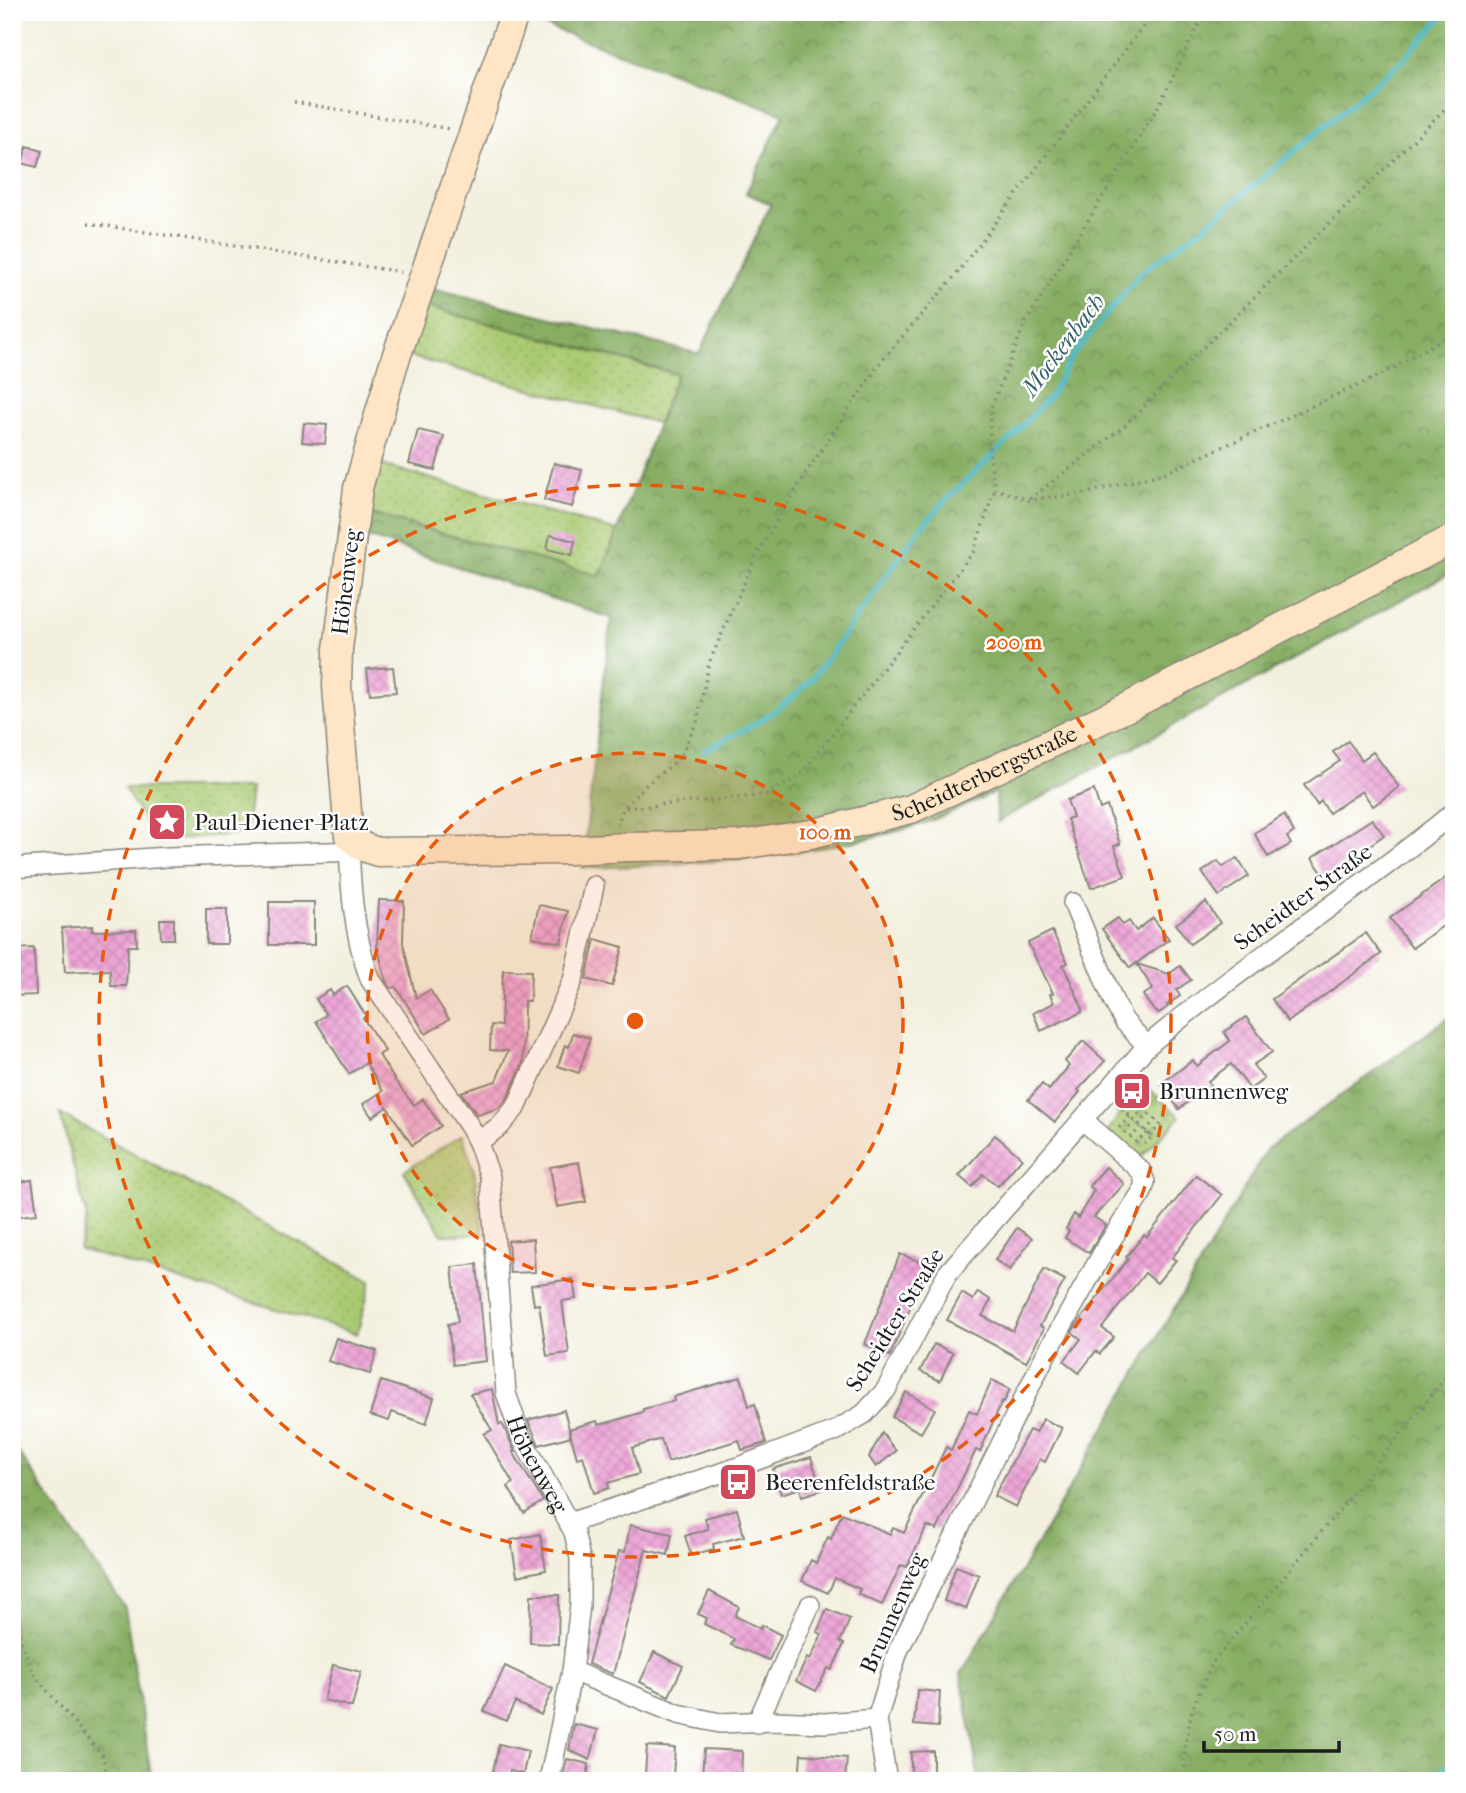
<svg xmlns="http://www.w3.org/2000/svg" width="1466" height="1793" font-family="'IM FELL French Canon',serif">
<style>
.green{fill:url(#green-dots);stroke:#637347;stroke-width:2}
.forest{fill:url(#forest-crowns);stroke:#526540;stroke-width:2}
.cemetery{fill:url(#cemetery-stones);stroke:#637347;stroke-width:2}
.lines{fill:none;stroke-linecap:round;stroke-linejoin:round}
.stream{stroke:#4cbac6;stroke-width:5}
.building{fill:url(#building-cross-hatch)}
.street-casing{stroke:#88867e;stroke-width:22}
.secondary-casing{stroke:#88867e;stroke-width:31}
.path{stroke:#88867e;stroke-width:3.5;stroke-dasharray:2 5;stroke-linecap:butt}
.street{stroke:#fff;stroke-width:19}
.secondary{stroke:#fde5c5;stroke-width:28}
.secondary-bridge-casing{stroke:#88867e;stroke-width:31;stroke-linecap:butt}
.secondary-bridge{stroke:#fde5c5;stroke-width:28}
.ring{fill:none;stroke:#e8590c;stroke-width:3.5;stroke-dasharray:12 9}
.labels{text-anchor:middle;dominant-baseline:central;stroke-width:5;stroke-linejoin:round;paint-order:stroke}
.street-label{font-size:23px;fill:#1c1c1c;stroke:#fff}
.poi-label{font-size:23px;fill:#1c1c1c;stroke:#fff;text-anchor:start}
.water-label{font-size:24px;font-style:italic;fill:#326368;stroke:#fff}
.centre{fill:#e8590c;stroke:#fff;stroke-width:3.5}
.ring-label{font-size:21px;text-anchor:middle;font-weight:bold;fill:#e8590c;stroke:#fff;stroke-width:5;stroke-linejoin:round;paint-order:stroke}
</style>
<defs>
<pattern id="green-dots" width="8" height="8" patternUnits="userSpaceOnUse" patternTransform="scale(1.75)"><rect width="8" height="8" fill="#aaca72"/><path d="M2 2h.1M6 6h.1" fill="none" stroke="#92ad62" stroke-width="1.8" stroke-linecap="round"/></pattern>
<pattern id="forest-crowns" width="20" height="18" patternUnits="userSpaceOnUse" patternTransform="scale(1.75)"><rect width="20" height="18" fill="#87ae64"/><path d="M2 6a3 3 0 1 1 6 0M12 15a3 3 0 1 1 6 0" fill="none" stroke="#6e8d52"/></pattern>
<pattern id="cemetery-stones" width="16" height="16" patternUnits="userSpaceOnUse" patternTransform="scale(1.75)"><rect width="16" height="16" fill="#aaca72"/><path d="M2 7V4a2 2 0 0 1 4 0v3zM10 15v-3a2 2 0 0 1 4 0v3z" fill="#92ad62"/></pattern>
<pattern id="building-cross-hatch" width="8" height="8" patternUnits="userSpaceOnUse" patternTransform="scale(1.75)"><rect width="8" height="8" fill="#eda6d7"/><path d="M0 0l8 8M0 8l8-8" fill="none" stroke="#cb8eb8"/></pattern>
</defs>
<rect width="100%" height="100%" fill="#fff"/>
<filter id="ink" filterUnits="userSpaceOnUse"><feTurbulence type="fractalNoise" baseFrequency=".0143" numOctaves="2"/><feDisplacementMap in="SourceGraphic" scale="14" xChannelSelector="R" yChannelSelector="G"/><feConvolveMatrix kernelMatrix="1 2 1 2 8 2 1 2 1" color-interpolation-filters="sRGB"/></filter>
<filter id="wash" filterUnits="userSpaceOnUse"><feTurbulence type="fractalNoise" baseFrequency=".00686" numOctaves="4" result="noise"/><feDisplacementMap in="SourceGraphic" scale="28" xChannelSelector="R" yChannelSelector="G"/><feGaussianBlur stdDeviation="1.57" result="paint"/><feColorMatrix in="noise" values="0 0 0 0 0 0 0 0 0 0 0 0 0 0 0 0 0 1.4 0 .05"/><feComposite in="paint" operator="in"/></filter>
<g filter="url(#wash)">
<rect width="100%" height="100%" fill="#f3f0df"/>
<g class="green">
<path d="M420 305 677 374 658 423 404 355Z"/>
<path d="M371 462 617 531 600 576 363 512Z"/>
<path d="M124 788H251L246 833 157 841Z"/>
<path d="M60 1114 371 1281 357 1334 79 1249 87 1218Z"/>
<path d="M462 1135 474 1170 483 1234 442 1235 404 1171Z"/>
</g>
<g class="forest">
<path d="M529 12H826L845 21 851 12H1454V571L997 822 996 792C969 804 941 819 912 827 804 858 694 865 582 868L611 618 359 534 363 512 600 576 677 374 420 305 427 287 699 354 771 204 746 193 784 114 527 19Z"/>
<path d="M1454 1014V1781H979L961 1674 1267 1149Z"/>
<path d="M12 1443 125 1608 152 1781H12Z"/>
</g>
<path class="cemetery" d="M1142 1082 1180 1117 1138 1160 1108 1131Z"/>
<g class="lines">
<g class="stream">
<path d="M704 750C744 731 783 711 813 678L922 526 954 492 1012 437 1051 395 1071 358 1141 272 1204 227 1401 62 1447 12"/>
<path d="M1421 1781 1454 1763"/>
</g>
</g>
<g id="blocks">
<g class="building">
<path d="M27 146 42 151 37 167 22 163Z"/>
<path d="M304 423 327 425 325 444 302 442Z"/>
<path d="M418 430 444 436 435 470 409 464Z"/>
<path d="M554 463 582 470 572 507 544 500Z"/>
<path d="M550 535 575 541 572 555 547 549Z"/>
<path d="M393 667 396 692 370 694 367 669Z"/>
<path d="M1348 741 1362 760 1373 752 1399 787 1373 806 1362 791 1329 813 1321 801 1317 805 1304 785 1340 761 1333 752Z"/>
<path d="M1094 790 1100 809 1107 806 1120 844 1114 846 1125 876 1091 888 1067 819 1073 817 1067 800Z"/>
<path d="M1284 815 1294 832 1287 837 1291 844 1268 857 1254 833Z"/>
<path d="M1372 819 1384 835 1325 877 1312 858Z"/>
<path d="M1237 858 1249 876 1219 896 1202 872 1218 861 1223 867Z"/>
<path d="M1454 872V918L1412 948 1390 918Z"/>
<path d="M379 900 404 901 403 943 416 998 430 990 449 1019 426 1034 396 987 391 988 386 981 377 945Z"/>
<rect x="269" y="902" width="45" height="43"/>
<path d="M1206 902 1220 923 1190 944 1176 924Z"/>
<path d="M539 905 568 911 561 943 532 937Z"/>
<rect x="206" y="909" width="21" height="35"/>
<path d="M1118 918 1123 925 1129 921 1136 931 1153 918 1169 939 1130 968 1102 929Z"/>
<path d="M160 919H174V939H161Z"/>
<path d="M92 926V931L136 930 137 946H128L126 986H111L110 970 65 972 62 928Z"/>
<path d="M1052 931 1068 963 1063 965 1082 1007V1012L1041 1031 1033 1013 1054 1003 1050 994 1053 993 1028 943Z"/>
<path d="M1366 933 1381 954 1288 1022 1272 999Z"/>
<path d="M595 939 623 947 612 986 586 979Z"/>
<path d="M34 948 36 995 12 996V949Z"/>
<path d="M1137 964 1169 974 1180 966 1191 980 1176 990 1180 996 1167 1005 1168 1007 1159 1013 1154 1011 1143 995 1153 989Z"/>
<path d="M503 970 531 971 530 1001H524L523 1063 507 1099 499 1108 477 1115 461 1092 496 1081 508 1051 490 1050 491 1025 501 1026Z"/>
<path d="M347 986 366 1016 363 1018 385 1051 379 1055 396 1082 414 1105 423 1099 441 1126 412 1145 387 1107 372 1117 363 1104 383 1091 366 1063 349 1074 316 1021 326 1015 316 999 330 990 333 995Z"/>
<path d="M1246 1017 1272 1052 1253 1065 1264 1079 1250 1089 1231 1064 1208 1081 1211 1085 1179 1109 1161 1084 1193 1060 1197 1066 1230 1041 1224 1032Z"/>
<path d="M573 1033 590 1038 579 1073 558 1066 565 1045 569 1047Z"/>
<path d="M1083 1041 1105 1061 1078 1090 1080 1092 1055 1122 1028 1100 1042 1084 1049 1090 1069 1066 1065 1061Z"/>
<path d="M995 1135 1022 1158 998 1186 983 1174 972 1187 959 1176Z"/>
<path d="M579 1162 586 1202 557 1207 550 1167Z"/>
<path d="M1106 1167 1124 1184 1094 1217 1106 1225 1089 1253 1065 1238 1069 1231 1066 1229 1074 1214 1078 1218 1094 1190 1089 1186Z"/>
<path d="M1196 1175 1222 1195 1172 1258 1176 1260 1157 1283 1145 1273 1102 1328 1114 1337 1100 1354 1096 1351 1079 1373 1064 1361 1081 1339 1072 1332 1077 1324 1128 1259 1126 1257 1144 1235 1147 1237Z"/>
<path d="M32 1180 37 1214 12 1217V1183Z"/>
<path d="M1017 1228 1032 1238 1010 1270 995 1260Z"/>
<path d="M533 1239 535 1272 510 1273 508 1241Z"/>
<path d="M900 1254 928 1265 890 1356 865 1344Z"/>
<path d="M477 1264 486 1361 453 1365 448 1324 458 1322 452 1267Z"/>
<path d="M1044 1269 1065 1280 1040 1326 1044 1328 1026 1362 947 1320 962 1293 973 1300 978 1292 991 1300 982 1316 1013 1331Z"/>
<path d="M573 1279 576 1299 562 1301 569 1353 547 1356 539 1304 534 1305 531 1285Z"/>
<path d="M336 1338 377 1351 370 1374 328 1361Z"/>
<path d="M934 1344 953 1353 940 1381 920 1371Z"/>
<path d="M741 1377 749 1406 755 1404 766 1443 742 1450 739 1440 668 1462 661 1439 632 1448 639 1474 608 1483 609 1488 594 1493 583 1456 577 1458 569 1429 597 1421 598 1425 614 1421 643 1412V1409L674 1401 673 1397Z"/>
<path d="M992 1380 1010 1389 1004 1402 1002 1401 980 1452 976 1450 937 1530 927 1526 907 1567 901 1565 882 1605 858 1594 860 1589 835 1578 828 1593 802 1581 811 1560 816 1563 828 1537 831 1539 842 1513 890 1534 893 1528 904 1533 946 1447 951 1450 969 1410 977 1414Z"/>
<path d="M381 1381 434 1398 426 1424 392 1412 389 1421 370 1415Z"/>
<path d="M492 1389 499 1425 502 1424 505 1429 515 1452H513L543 1501 524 1513 508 1487 513 1483 484 1434 492 1430 470 1394Z"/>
<path d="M906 1392 935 1409 921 1433 892 1417Z"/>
<path d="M564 1410 571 1436 539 1445 528 1420Z"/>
<path d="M1043 1419 1062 1428 1045 1462 1040 1459 1016 1507 994 1496 1029 1430 1036 1433Z"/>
<path d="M882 1433 896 1451 876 1467 869 1457Z"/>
<path d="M811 1457 821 1490 802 1496 800 1488 781 1494 773 1469Z"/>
<path d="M737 1509 744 1536 713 1544 714 1549 691 1555 685 1536 708 1529 705 1518Z"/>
<path d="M630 1525 672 1534 668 1555 646 1550 613 1674 588 1664 619 1551 625 1552Z"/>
<path d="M540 1534 546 1570 517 1576 511 1540Z"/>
<path d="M956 1566 979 1575 966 1609 944 1601Z"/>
<path d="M709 1591 739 1607 735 1616 761 1629 762 1625 781 1635 769 1660 731 1645 734 1639 704 1624 707 1618 698 1614Z"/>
<path d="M531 1595H559L558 1644 530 1643Z"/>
<path d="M827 1609 850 1619 840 1642 844 1644 832 1670 828 1668 816 1691 796 1681 807 1658 810 1660 822 1634 817 1632Z"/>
<path d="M654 1652 683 1666 669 1696 640 1682Z"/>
<path d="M333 1665 361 1672 352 1707 324 1700Z"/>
<path d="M505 1666 553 1689 541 1715 515 1702 506 1721 484 1711Z"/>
<path d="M917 1690 940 1692 938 1727 914 1725Z"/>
<path d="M574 1724 598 1730 590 1760 569 1750Z"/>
<path d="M499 1744 528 1751 523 1774 510 1771 508 1780 492 1776Z"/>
<path d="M647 1746 675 1748 673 1776 645 1774Z"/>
<path d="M704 1749 742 1751 741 1778 702 1776Z"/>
<path d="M933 1751V1781H911V1752Z"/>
<path d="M801 1754 847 1758 845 1781H799Z"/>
<path d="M567 1759 589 1764 587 1781 563 1776Z"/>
</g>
</g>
</g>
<g filter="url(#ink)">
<use href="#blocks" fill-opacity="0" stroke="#88867e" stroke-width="2"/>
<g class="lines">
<g class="street-casing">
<g id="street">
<path id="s1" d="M349 836C350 885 353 932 370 979L470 1127 478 1142 490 1177 506 1393 521 1437 574 1532 580 1558V1605L572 1671 549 1781"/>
<path d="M12 868 167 857 361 851"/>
<path d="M1073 903 1113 1000 1124 1021 1147 1046"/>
<path d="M478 1142 500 1126 517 1106 573 980 594 886"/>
<path d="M569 1523 733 1469 835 1431 864 1414 886 1390 947 1274 1147 1046C1245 963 1355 894 1454 812"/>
<path d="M572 1671 678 1714 720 1723 775 1721 824 1723 877 1719"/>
<path d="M757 1723 810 1605"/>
<path d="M887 1781 877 1719 898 1651 1044 1358 1104 1251 1142 1192 1145 1182 1141 1171 1083 1120"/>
</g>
</g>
<g class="secondary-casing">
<g id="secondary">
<path d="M515 12 393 366 358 488 338 649 337 687 349 836 363 847 378 852 569 850"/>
<path id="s2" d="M628 847 740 845 811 834 911 809 1130 706 1454 538"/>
</g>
</g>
<g class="path">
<path d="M1205 12 1159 105 1025 323 991 408 989 451 995 489 1029 500 1082 494 1165 473 1383 374 1454 332"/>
<path d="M294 102 450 129"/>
<path d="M88 223 401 272"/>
<path d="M1030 499 1123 427 1454 100"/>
<path d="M626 808 767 795 800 776 974 551 995 489"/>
<path d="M617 825 623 809 648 783 678 760 697 722 709 663 756 556 806 473 882 360 955 276 1154 12"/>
<path d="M1117 1105 1152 1137 1141 1148"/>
<path d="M1128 1115 1142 1100"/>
<path d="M1133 1120 1147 1106"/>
<path d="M1139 1125 1152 1111"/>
<path d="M1119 1128 1130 1117"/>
<path d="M1145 1131 1158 1117"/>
<path d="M1124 1133 1135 1122"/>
<path d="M1150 1136 1163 1122"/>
<path d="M1130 1138 1141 1127"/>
<path d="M1135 1143 1147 1133"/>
<path d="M12 1615 33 1674 103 1756 108 1781"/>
<path d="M1190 1781 1183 1760 1192 1709 1213 1662 1338 1512 1454 1367"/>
</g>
<use href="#street" class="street"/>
<use href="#secondary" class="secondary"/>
<g class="secondary-bridge-casing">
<path id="secondary-bridge" d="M569 850 628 847"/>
</g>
<use href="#secondary-bridge" class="secondary-bridge"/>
</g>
</g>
<circle cx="635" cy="1021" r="268" fill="#e8590c" fill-opacity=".12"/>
<g class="ring">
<circle cx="635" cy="1021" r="268"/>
<circle cx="635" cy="1021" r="536"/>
</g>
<defs>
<g id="sight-square" transform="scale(2.0125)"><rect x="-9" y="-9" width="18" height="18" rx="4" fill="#d1495b" stroke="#fff"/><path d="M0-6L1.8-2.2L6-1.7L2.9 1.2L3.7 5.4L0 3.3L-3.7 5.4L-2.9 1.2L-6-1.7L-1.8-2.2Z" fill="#fff"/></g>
<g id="bus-square" transform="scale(2.0125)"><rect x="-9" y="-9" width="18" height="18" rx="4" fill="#d1495b" stroke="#fff"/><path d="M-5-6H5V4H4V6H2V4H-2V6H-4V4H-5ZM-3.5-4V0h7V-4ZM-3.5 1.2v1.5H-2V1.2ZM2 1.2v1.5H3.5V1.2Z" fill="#fff"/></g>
</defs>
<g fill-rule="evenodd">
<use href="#sight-square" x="167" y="822"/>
<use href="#bus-square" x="1132" y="1091"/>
<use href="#bus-square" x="738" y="1482"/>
</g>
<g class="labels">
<g class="street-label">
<text transform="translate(346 582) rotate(-83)">Höhenweg</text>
<text stroke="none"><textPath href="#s2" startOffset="368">Scheidterbergstraße</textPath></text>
<text transform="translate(1303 897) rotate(-36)">Scheidter Straße</text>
<text transform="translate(895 1320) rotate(-58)">Scheidter Straße</text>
<text stroke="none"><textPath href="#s1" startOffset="672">Höhenweg</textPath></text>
<text transform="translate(893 1613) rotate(-66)">Brunnenweg</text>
</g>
<g class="poi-label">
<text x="194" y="822">Paul-Diener-Platz</text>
<text x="1159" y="1091">Brunnenweg</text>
<text x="765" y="1482">Beerenfeldstraße</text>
</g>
<g class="water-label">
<text transform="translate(1063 345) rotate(-53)">Mockenbach</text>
</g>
</g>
<circle cx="635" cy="1021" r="10" class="centre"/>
<g class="ring-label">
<text x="1014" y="649">200 m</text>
<text x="825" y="839">100 m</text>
</g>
<rect width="1466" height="1793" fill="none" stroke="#fff" stroke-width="42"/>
<path d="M1204 1741v10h135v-10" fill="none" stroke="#1c1c1c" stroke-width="3.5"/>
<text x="1214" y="1741" font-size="21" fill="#1c1c1c" stroke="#ffffff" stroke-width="5" paint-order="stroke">50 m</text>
</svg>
